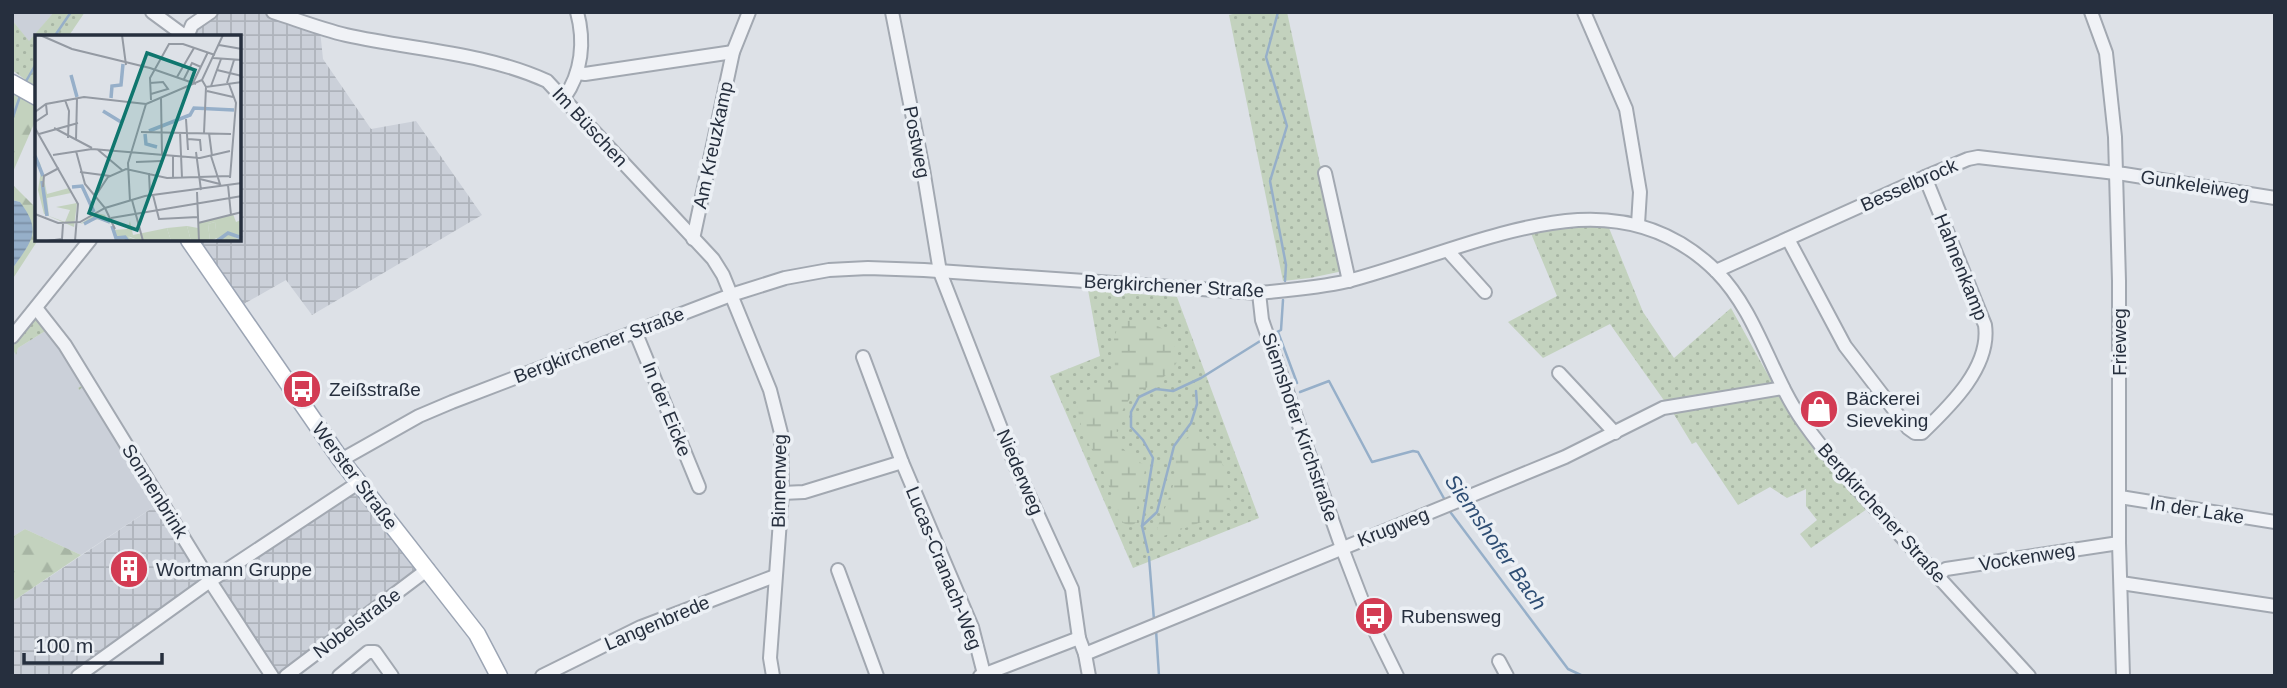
<svg xmlns="http://www.w3.org/2000/svg" width="2287" height="688" font-family="Arial,sans-serif">
<style>
.built{fill:#cbd0d9}
.industrial{fill:url(#industrial-grid)}
.green{fill:url(#green-dots)}
.forest{fill:url(#forest-firs)}
.wetland{fill:url(#wetland-marsh)}
.water{fill:url(#water-rules)}
.lines{fill:none;stroke-linecap:round;stroke-linejoin:round}
.stream{stroke:#96afc9;stroke-width:2.5}
.minor-casing{stroke:#a2a8b1;stroke-width:16}
.major-casing{stroke:#9ca5b4;stroke-width:19}
.minor{stroke:#f0f2f6;stroke-width:12}
.major{stroke:#fff;stroke-width:16}
.labels{text-anchor:middle;dominant-baseline:central;stroke-width:7;stroke-linejoin:round;paint-order:stroke}
.street-label{font-size:19px;fill:#262f3e;stroke:#ecf0f5}
.poi-label{font-size:19px;fill:#262f3e;stroke:#ecf0f5;text-anchor:start}
.water-label{font-size:21px;font-style:italic;fill:#2f4e74;stroke:#ecf0f5}
.inset-river{fill:none;stroke:#96afc9;stroke-width:3.5}
.inset-road{fill:none;stroke:#949aa3;stroke-width:2}
.view{fill:#0f766e;fill-opacity:0.15;stroke:#0f766e;stroke-width:3.5}
.inset-edge{fill:none;stroke:#262f3e;stroke-width:3.5}
</style>
<defs>
<pattern id="industrial-grid" width="8" height="8" patternUnits="userSpaceOnUse" patternTransform="scale(1.75)"><rect width="8" height="8" fill="#cbd0d9"/><path d="M0 4h8M4 0v8" fill="none" stroke="#aeb3bb"/></pattern>
<pattern id="green-dots" width="8" height="8" patternUnits="userSpaceOnUse" patternTransform="scale(1.75)"><rect width="8" height="8" fill="#c3d2be"/><path d="M2 2h.1M6 6h.1" fill="none" stroke="#a7b5a4" stroke-width="1.8" stroke-linecap="round"/></pattern>
<pattern id="forest-firs" width="22" height="20" patternUnits="userSpaceOnUse" patternTransform="scale(1.75)"><rect width="22" height="20" fill="#c3d2be"/><path d="M5 1l3.5 6h-7zM16 11l3.5 6h-7z" fill="#a7b5a4"/></pattern>
<pattern id="wetland-marsh" width="20" height="14" patternUnits="userSpaceOnUse" patternTransform="scale(1.75)"><rect width="20" height="14" fill="#c3d2be"/><path d="M1 5h8M5 5V1M11 12h8M15 12V8" fill="none" stroke="#a7b5a4"/></pattern>
<pattern id="water-rules" width="6" height="5" patternUnits="userSpaceOnUse" patternTransform="scale(1.75)"><rect width="6" height="5" fill="#96afc9"/><path d="M0 2.5h6" fill="none" stroke="#7a8fa5"/></pattern>
</defs>
<rect width="100%" height="100%" fill="#dde1e7"/>
<g class="built">
<path d="M12 12H54L29 42 12 20Z"/>
<path d="M36 310 164 500 81 555 25 529 12 537V348L16 354 18 348 47 330 84 387 42 320 33 319 12 346V341Z"/>
</g>
<g class="industrial">
<path d="M206 12H281L320 30 323 59 371 129 416 121 482 215 312 315 286 280 235 309 198 240H240V37H185Z"/>
<path d="M351 483 421 569 283 676H269L210 585 85 676H12V602L164 500 212 578Z"/>
</g>
<g class="green">
<path d="M54 12H85L68 37H37V88L12 70V20L29 41Z"/>
<path d="M1241 12H1287L1343 271 1310 278 1283 281 1229 15Z"/>
<path d="M1607 223 1643 312 1674 358 1731 308 1779 395 1802 433 1867 509 1811 548 1800 534 1817 520 1806 506V489L1787 498 1770 487 1738 505 1696 442 1692 444 1675 416 1610 324 1543 358 1508 322 1557 296 1530 231Z"/>
<path d="M1088 290 1177 297 1259 518 1133 568 1050 376 1100 356Z"/>
<path d="M40 318 84 386 79 390 78 388 82 385 47 330 18 348 16 355 12 348 34 319Z"/>
</g>
<g class="forest">
<path d="M12 92 37 107V117L12 174Z"/>
<path d="M12 184 37 209 38 240 12 280V269L27 247 20 202 12 200Z"/>
<path d="M25 529 81 555 12 602V537Z"/>
</g>
<g class="wetland">
<path d="M1137 319C1165 326 1173 332 1178 361 1167 378 1152 386 1134 393 1112 422 1107 444 1143 464L1145 470 1137 509V522L1131 526 1123 523 1102 468 1086 439 1080 422 1076 396 1092 388 1105 386 1112 381 1115 368 1114 338 1119 323Z"/>
<path d="M1189 436C1194 436 1202 436 1206 438 1223 445 1229 492 1231 508L1215 517 1161 537 1157 529C1162 514 1170 498 1174 482 1179 462 1170 451 1189 436Z"/>
</g>
<path class="water" d="M12 200 20 202C43 232 31 242 12 269Z"/>
<g class="lines">
<g class="stream">
<path d="M1278 12 1266 57 1287 126 1270 181 1286 265 1285 281"/>
<path d="M54 37 71 12"/>
<path d="M25 83 37 62"/>
<path d="M12 120 20 96"/>
<path d="M1278 332 1297 383"/>
<path d="M1271 335 1281 330 1283 300"/>
<path d="M1300 392 1329 381 1372 462 1413 451 1418 452 1446 502"/>
<path d="M1448 509 1568 669 1583 676"/>
<path d="M1142 526 1157 512 1174 446 1191 423 1197 404 1196 391"/>
<path d="M1148 552 1142 526 1153 458 1143 440 1131 427V412L1139 397 1156 389 1173 391 1201 378 1265 338"/>
<path d="M1149 557 1154 620"/>
<path d="M1156 630 1159 676"/>
</g>
<g class="minor-casing">
<g id="minor">
<path d="M152 12 186 37"/>
<path d="M273 12C298 20 321 29 346 35 413 50 483 52 547 81L713 259 723 275 770 390 781 433 782 493 770 658 773 676"/>
<path d="M892 12 923 169 940 272 1016 467 1072 589 1079 638 1085 654 1089 676"/>
<path d="M1584 12 1626 109 1640 192 1638 224"/>
<path d="M2091 12 2106 53 2115 137 2119 281V543L2123 676"/>
<path d="M187 37 192 25 211 12"/>
<path d="M577 73 585 74 733 52"/>
<path d="M564 98C582 73 585 41 577 12"/>
<path d="M1325 173 1349 281"/>
<path d="M693 239 733 52 749 12"/>
<path d="M1788 239 1845 346 1908 428 1915 433H1922C1950 406 1991 367 1985 325L1925 177"/>
<path d="M1448 251 1485 292"/>
<path d="M1716 271 1925 177 1968 159 1978 157 2124 174 2275 198"/>
<path d="M1259 293 1262 320 1342 548 1370 621 1397 676"/>
<path d="M36 308 65 345 210 581 272 676"/>
<path d="M635 331 699 487"/>
<path d="M12 337 90 240"/>
<path d="M863 357 902 462 972 627 984 674"/>
<path d="M1559 373 1615 433"/>
<path d="M341 460 419 416 452 402 731 295 785 278 829 270 868 268 924 270 1259 293C1289 290 1318 288 1348 281 1421 262 1503 225 1578 220 1631 217 1678 233 1717 272 1758 314 1770 375 1804 423 1832 463 1867 499 1900 535 1943 582 1986 629 2029 676"/>
<path d="M782 493 804 492 902 462"/>
<path d="M2120 497 2275 522"/>
<path d="M838 570 877 676"/>
<path d="M1937 576 1946 569 2119 543"/>
<path d="M2121 583 2275 606"/>
<path d="M1085 654 1565 457 1663 408 1783 388"/>
<path d="M1499 661 1507 676"/>
<path d="M78 676 210 581 358 483"/>
<path d="M286 676 428 569"/>
<path d="M339 676 368 652H375L392 676"/>
<path d="M542 676 641 627 775 576"/>
<path d="M980 676 1079 638"/>
</g>
</g>
<g class="major-casing">
<g id="major">
<path d="M12 83 37 97"/>
<path d="M189 240 341 460 477 634 499 676"/>
</g>
</g>
<use href="#minor" class="minor"/>
<use href="#major" class="major"/>
</g>
<defs>
<g id="bus-disc" transform="scale(2.0125)"><circle r="9.5" fill="#d33b53" stroke="#ecf0f5"/><path d="M-5-6H5V4H4V6H2V4H-2V6H-4V4H-5ZM-3.5-4V0h7V-4ZM-3.5 1.2v1.5H-2V1.2ZM2 1.2v1.5H3.5V1.2Z" fill="#fff"/></g>
<g id="shop-disc" transform="scale(2.0125)"><circle r="9.5" fill="#d33b53" stroke="#ecf0f5"/><path d="M-5-2.5h2.3a2.7 3.5 0 0 1 5.4 0H5L5.5 6h-11ZM-1.5-2.5h3a1.5 2.3 0 0 0-3 0Z" fill="#fff"/></g>
<g id="building-disc" transform="scale(2.0125)"><circle r="9.5" fill="#d33b53" stroke="#ecf0f5"/><path d="M-4-6H4V6H1V3H-1V6H-4ZM-2.5-4.3h1.7v1.8h-1.7ZM.8-4.3h1.7v1.8H.8ZM-2.5-1h1.7V.8h-1.7ZM.8-1h1.7V.8H.8Z" fill="#fff"/></g>
</defs>
<g fill-rule="evenodd">
<use href="#bus-disc" x="302" y="389"/>
<use href="#shop-disc" x="1819" y="409"/>
<use href="#building-disc" x="129" y="569"/>
<use href="#bus-disc" x="1374" y="616"/>
</g>
<g class="labels">
<g class="street-label">
<text transform="translate(590 127) rotate(47)">Im Büschen</text>
<text transform="translate(917 142) rotate(79)">Postweg</text>
<text transform="translate(713 145) rotate(-78)">Am Kreuzkamp</text>
<text transform="translate(1909 185) rotate(-24)">Besselbrock</text>
<text transform="translate(2195 185) rotate(9)">Gunkeleiweg</text>
<text transform="translate(1961 267) rotate(68)">Hahnenkamp</text>
<text transform="translate(1174 286) rotate(3)">Bergkirchener Straße</text>
<text transform="translate(2119 342) rotate(-90)">Frieweg</text>
<text transform="translate(599 345) rotate(-21)">Bergkirchener Straße</text>
<text transform="translate(667 409) rotate(68)">In der Eicke</text>
<text transform="translate(1300 427) rotate(71)">Siemshofer Kirchstraße</text>
<text transform="translate(1020 472) rotate(67)">Niederweg</text>
<text transform="translate(355 476) rotate(53)">Werster Straße</text>
<text transform="translate(779 481) rotate(-89)">Binnenweg</text>
<text transform="translate(155 491) rotate(58)">Sonnenbrink</text>
<text transform="translate(2197 510) rotate(9)">In der Lake</text>
<text transform="translate(1882 513) rotate(48)">Bergkirchener Straße</text>
<text transform="translate(1393 527) rotate(-22)">Krugweg</text>
<text transform="translate(2027 557) rotate(-9)">Vockenweg</text>
<text transform="translate(944 568) rotate(68)">Lucas-Cranach-Weg</text>
<text transform="translate(357 623) rotate(-37)">Nobelstraße</text>
<text transform="translate(657 623) rotate(-23)">Langenbrede</text>
</g>
<g class="poi-label">
<text x="329" y="389">Zeißstraße</text>
<text x="1846" y="398">Bäckerei<tspan x="1846" dy="22">Sieveking</tspan></text>
<text x="156" y="569">Wortmann Gruppe</text>
<text x="1401" y="616">Rubensweg</text>
</g>
<g class="water-label">
<text transform="translate(1496 542) rotate(55)">Siemshofer Bach</text>
</g>
</g>
<g transform="translate(35 35)">
<rect width="206" height="206" fill="#dde1e7"/>
<path d="M198 179 201 187 206 185V195H193L188 200 193 198 206 206H182L180 187 173 189 175 206H156L152 191 163 193V188ZM132 193 136 206H107L105 201V206L93 201Z" fill="#c3d2be"/>
<path d="M0 120 5 128 8 139 12 159 34 153 36 158 12 163 14 181 30 187 35 175 21 172 42 168 39 192 9 179 3 155 6 136ZM62 178 70 180 78 195 92 194 95 186 98 200 93 202 105 206V200L107 206 80 204 75 189 64 184 45 189ZM180 187 181 195H206V203L193 198 175 206 173 189ZM152 191 156 206H136L132 193Z" fill="#c3d2be"/>
<path class="inset-river" d="M36 40 42 62M76 63 77 51 86 50 88 29M68 76 86 87M114 96 155 80 159 73 199 75M110 99 111 109 122 112M0 121 8 141M7 146 12 181M37 152 47 151 59 177M49 189 62 182 75 187M77 191 81 203 90 202 93 206M182 206 193 198 207 203"/>
<path class="inset-road" d="M5 0 37 14 115 33 161 49M87 0 91 30M184 10 207 14M178 23 207 25M182 35 207 41M142 42 159 13M149 44 157 28 166 32M167 45 171 52 207 47M115 48 128 47 133 54 116 59M158 48 173 17M192 48 199 25M194 49 201 68 195 143M176 51 186 24M172 56 198 62M126 63 127 119M30 65 34 76 33 103M116 65 115 43 134 9H148L180 20M0 77 11 69 49 62 111 69M151 84 153 115M0 87 12 79 11 69M0 93 43 169 40 206M19 93 57 113M106 97 196 99M145 97 147 143M169 98 171 52M174 98 177 121M4 99 43 88M153 104 165 105 166 116M41 105 42 63M62 114 87 135M41 116 50 149 70 173 80 194M161 117 166 155M18 120 57 114 165 123 195 116M101 127 126 126M45 137 75 141M114 138 115 160M138 143V121M165 144 185 149 176 121M193 150 196 180M8 152 9 141 24 133M162 157 164 206M61 160 73 142 91 134 132 143 195 141M118 160 124 184 163 182M97 165 108 206M95 166 93 128 111 69 167 45 188 0M0 179 23 188 45 187 70 173 110 161 207 148M76 183 207 161M163 188 207 177M12 206 27 204 28 189"/>
<path class="view" d="M112 18 160 35 102 195 54 178Z"/>
<rect width="206" height="206" class="inset-edge"/>
</g>
<rect width="2287" height="688" fill="none" stroke="#262f3e" stroke-width="28"/>
<path d="M24 653v10h138v-10" fill="none" stroke="#262f3e" stroke-width="3.5"/>
<text x="35" y="653" font-size="21" fill="#262f3e" stroke="#ecf0f5" stroke-width="5" paint-order="stroke">100 m</text>
</svg>
